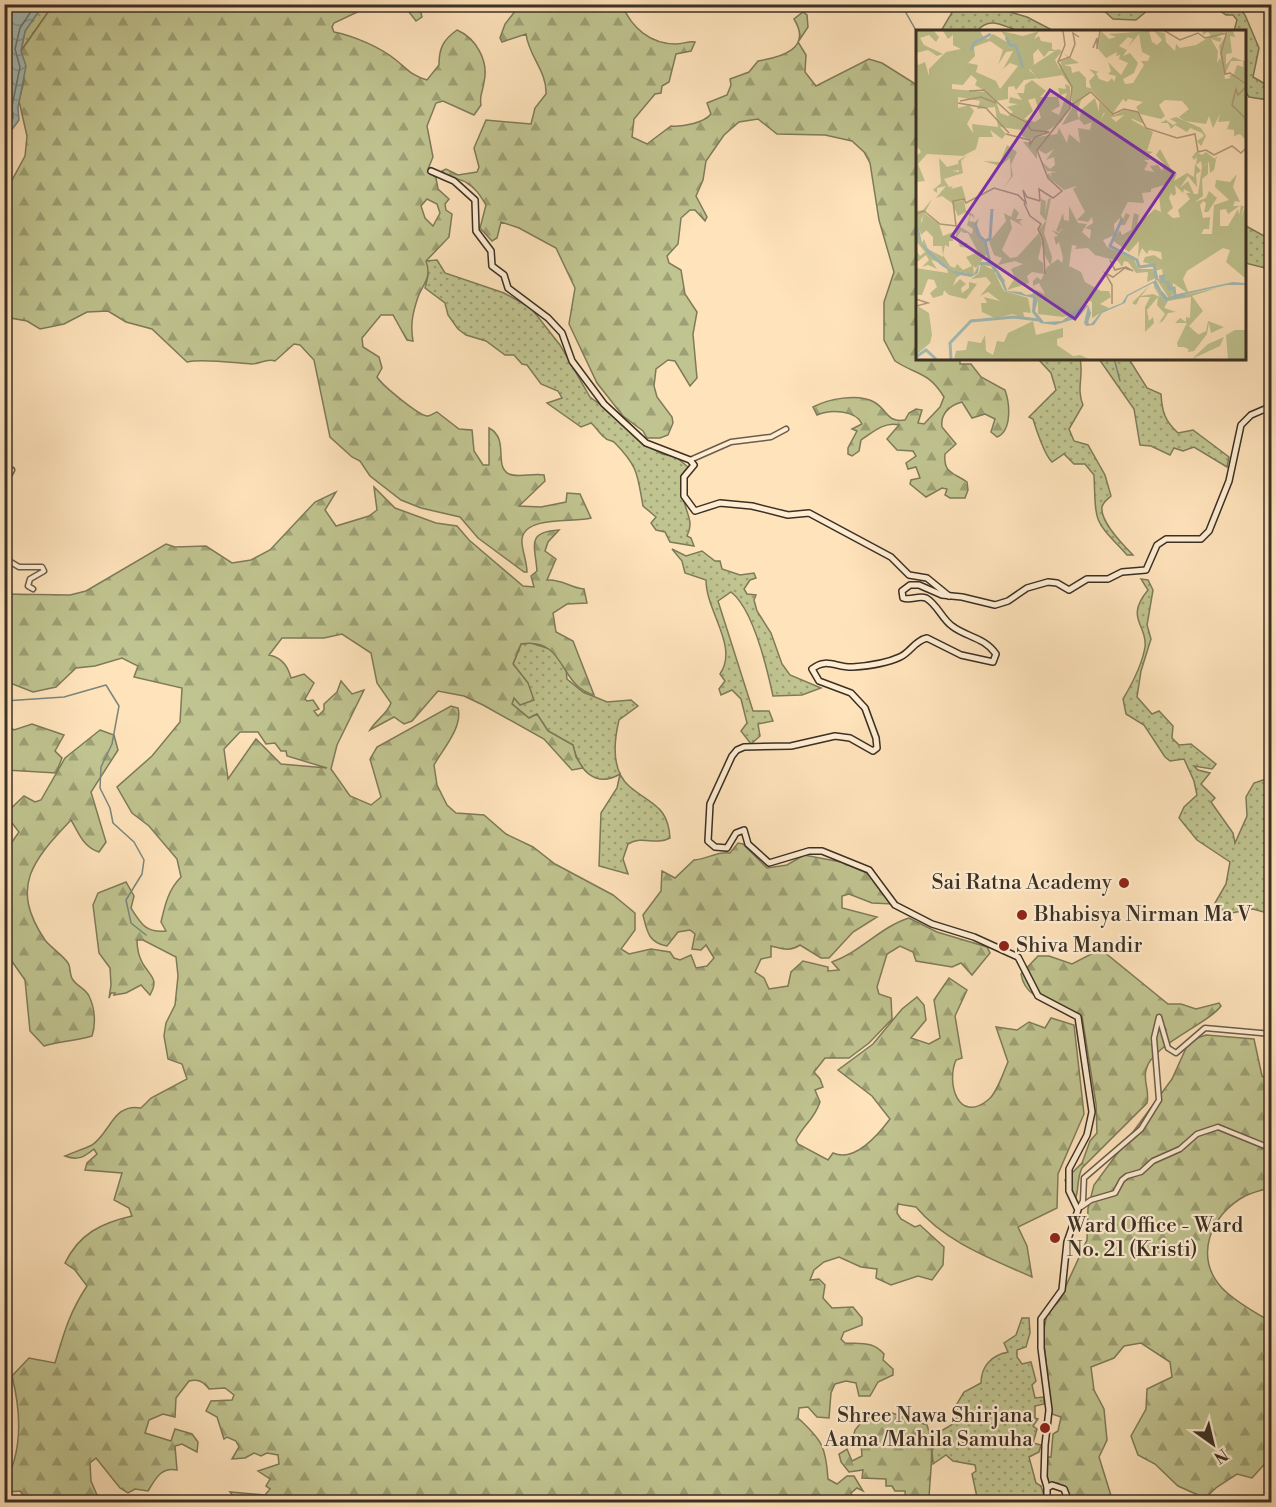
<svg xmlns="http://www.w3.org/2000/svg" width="1276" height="1507" font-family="'Libre Bodoni',serif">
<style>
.grass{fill:url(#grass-dots);stroke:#7e7a5a;stroke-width:1.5}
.forest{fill:url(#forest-firs);stroke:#7e7a5a;stroke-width:1.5;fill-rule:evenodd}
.water{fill:url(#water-waves);stroke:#79857d;stroke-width:1.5}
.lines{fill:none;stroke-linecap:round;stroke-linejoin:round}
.shore{stroke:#6f766e;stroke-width:1.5}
.stream{stroke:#79857d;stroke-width:1.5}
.street-casing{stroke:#6c5d4a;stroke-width:7}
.secondary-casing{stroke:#3b3024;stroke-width:8}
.street{stroke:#ffedd3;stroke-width:4}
.secondary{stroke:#ffedd3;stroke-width:5}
.poi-dot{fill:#8f2418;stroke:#ffedd3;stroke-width:2}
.labels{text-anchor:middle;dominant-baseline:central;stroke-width:4.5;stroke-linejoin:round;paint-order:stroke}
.poi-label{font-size:21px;fill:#3b3024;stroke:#ffedd3;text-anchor:start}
.inset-river{fill:none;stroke:#a3bdb9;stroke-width:3}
.inset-road{fill:none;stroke:#b19b7f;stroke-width:1.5}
.view{fill:#7b2cbf;fill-opacity:0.15;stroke:#7b2cbf;stroke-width:3}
.inset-edge{fill:none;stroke:#3b3024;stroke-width:3}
</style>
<defs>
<pattern id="grass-dots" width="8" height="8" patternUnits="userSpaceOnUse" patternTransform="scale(1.5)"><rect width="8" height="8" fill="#c0c490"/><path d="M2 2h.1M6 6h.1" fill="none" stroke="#9da075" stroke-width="1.8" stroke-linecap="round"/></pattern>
<pattern id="forest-firs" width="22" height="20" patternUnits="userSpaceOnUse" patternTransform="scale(1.5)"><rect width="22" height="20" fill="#c0c490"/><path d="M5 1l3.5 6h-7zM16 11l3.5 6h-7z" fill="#9da075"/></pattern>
<pattern id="water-waves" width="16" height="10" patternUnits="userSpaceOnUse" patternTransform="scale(1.5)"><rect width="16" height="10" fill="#a3bdb9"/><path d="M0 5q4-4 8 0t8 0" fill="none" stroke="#869a96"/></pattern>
</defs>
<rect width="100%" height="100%" fill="#ffe3bb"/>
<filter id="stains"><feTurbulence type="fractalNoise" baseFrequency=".00333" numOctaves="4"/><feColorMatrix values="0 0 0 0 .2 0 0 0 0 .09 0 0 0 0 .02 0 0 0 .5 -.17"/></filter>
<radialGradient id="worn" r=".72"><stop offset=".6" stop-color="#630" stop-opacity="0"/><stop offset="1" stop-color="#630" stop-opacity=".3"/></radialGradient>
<g class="grass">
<path d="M957 4 1014 5 1010 12 1027 17 1054 31C1043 32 1029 34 1019 31 1002 26 990 16 977 31H941Z"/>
<path d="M43 5H53L21 51 25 31Z"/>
<path d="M1098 5H1115L1120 8 1128 5H1147L1148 10 1136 20 1113 19Z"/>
<path d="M1219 5H1236L1245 15 1259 48 1253 77C1272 87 1272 88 1271 109L1268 100 1249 97 1245 91 1244 32 1234 31 1237 20 1233 15H1226L1219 10Z"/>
<path d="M1246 226 1264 236 1271 235V267L1269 269 1245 263Z"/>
<path d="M437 260 445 273 504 293 531 308 560 345 590 397 618 418 641 442 662 454 676 457 688 467 681 476C682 484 682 493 684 501 687 515 694 522 687 536L691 538 694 546 670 542 665 532 656 530 651 523 656 517 643 506C637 474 639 468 615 443 612 439 608 442 604 437 599 433 596 427 591 423L581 427 547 403 562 398 558 391 541 384 527 365 522 364 514 355H505L486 341 466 335 458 329 448 315 445 303 425 288 428 276 426 261Z"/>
<path d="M1038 359H1080C1084 374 1076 389 1083 405L1069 429 1074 441 1088 445 1105 475 1111 496C1108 499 1103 502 1102 507 1100 522 1123 545 1133 555H1127C1093 518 1096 526 1094 475L1085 464H1074L1064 454 1052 462C1045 456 1036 429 1033 419L1029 417 1056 390 1051 373Z"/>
<path d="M1099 359H1129L1147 388 1161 394C1162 412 1165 421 1178 433L1193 430 1229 457 1227 467 1194 447 1183 451 1174 448 1170 455 1151 446 1140 445 1134 409Z"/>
<path d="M672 549 686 556 702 551 715 561H720L722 569 740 575 754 573 756 578 750 580 744 589 747 594 756 595 754 600 757 611 771 633 782 664 790 675 821 688 802 695 773 696C767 668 753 609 731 592L718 601 753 711H769L773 721 758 724 760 736 751 744 741 731 747 723 741 699 732 690 721 695 719 689 725 681 720 674C739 646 706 612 706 580L685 573 682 561Z"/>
<path d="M1141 579 1148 580 1153 590 1147 625 1151 639 1141 671 1137 697 1152 714 1159 711 1173 726 1172 738 1179 745 1191 744 1216 764 1212 769 1194 766 1198 770 1210 773 1201 784 1215 798 1211 802 1233 833 1235 843 1247 816 1246 797 1254 783 1266 779 1271 772V914L1253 909 1226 914 1215 903 1226 884 1230 862 1197 840 1179 818 1184 807 1197 795 1194 781 1184 759 1170 761 1165 757 1144 725 1126 714 1123 699C1132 684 1142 665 1145 647 1148 625 1124 619 1148 590Z"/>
<path d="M531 643 553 650 566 668 567 679 583 692 607 702 631 700 638 706 619 720C614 741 611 770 629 786 651 805 668 805 670 838 655 846 643 835 628 844L623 859 628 874 599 866 601 813 617 788 620 774C595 789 578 769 573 745L548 731 537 714 529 718 512 704 513 698 528 683 513 664 521 644Z"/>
<path d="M1022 1318H1029L1030 1333 1026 1347 1017 1350V1357L1022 1364 1031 1362 1036 1381 1032 1385 1035 1398 1044 1397V1404L1035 1406V1418L1038 1419 1033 1426 1037 1429 1033 1443 1041 1445 1039 1452 1029 1457 1036 1483 1041 1486 1046 1502H978L972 1474 976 1471 975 1465 953 1461 946 1455 933 1464 931 1437 953 1424 960 1411 955 1407 964 1392 981 1383C981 1366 992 1355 1008 1352L1004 1343 1016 1335Z"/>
</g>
<g class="forest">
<path d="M53 5H372L334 23 332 27 334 32C354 36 380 47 396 60 407 69 412 76 427 80L439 65C439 48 443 40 457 30 476 38 489 61 484 82 483 92 479 95 481 105L474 115 443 101 436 103 427 126 433 157 428 169 436 178 438 189 449 199 445 204 446 210 452 214 449 237 426 261C432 279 423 283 418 297 413 312 410 324 413 341L407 340 393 315H381L362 338 363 347 379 357 382 368 377 377C382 385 420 417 428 416 432 415 434 413 437 412L459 429 472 430 474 451 483 465H489V428C510 439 493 466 509 474 518 478 533 473 544 475L545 481 519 506 541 507 566 502 567 493 580 494 591 518C575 523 525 515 522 539 521 548 527 561 527 572H524L478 538 460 517 421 508 401 500 370 476 360 461 352 457 330 437 314 360 300 345 294 344 275 361C267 358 260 364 252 364 236 363 201 358 187 362L152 329 126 322 108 311 87 312 64 324 40 329 27 321 5 317 4 195 25 156 27 136 19 101 24 81 21 51ZM427 199 437 204 440 213 433 226 425 218 421 206Z"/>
<path d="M399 5H419L422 17 416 21 406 8Z"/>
<path d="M520 5H622C632 28 650 44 676 44 683 44 688 41 695 42L691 51 676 54 669 82 662 86 661 93 655 94 634 119 632 137 647 144 671 126C682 127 704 123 711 114L707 103 727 95 731 85 730 79 749 72 758 61C783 57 812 48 794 19L803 12 807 15 808 27 798 42 806 55 805 72 816 86 869 59 882 63 917 85 918 358 960 359V364H971L981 377 1005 390C1010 404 1012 431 997 437L991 432 995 419 985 414 972 418 962 402C950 405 940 414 942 427L956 444 945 454C943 474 955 473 967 482L968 490 965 498H950L945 495 947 489 942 488 926 497 910 484 911 480 920 478 916 467 908 469 906 463 916 456 913 451 897 450 887 439 899 425C885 421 873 432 861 440L859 451 852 456 848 454V448L857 431 852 429 862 424C856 410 830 409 817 415L813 407C828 399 858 393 874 402 888 410 887 423 905 420L909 413 916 409 922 410 918 423 924 424 940 407 944 397C928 371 916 375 895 361L884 340V302L894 272 879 220 870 163 864 152 852 141 825 135 777 134 758 119 739 122 724 135 706 161 703 180 696 196 707 217 705 221 695 210H690L681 218 678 244 667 256 669 263 681 270 685 294 697 312 693 334 697 378 690 386 675 361 668 360 656 369 654 386 657 397 672 417 673 423 668 435 660 438H647L643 431 623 416 597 383 569 324 575 288 556 248 519 228 501 222 497 238 492 241 480 228 486 205C481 197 476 188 467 183 459 177 448 180 442 171L446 169 458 175 477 172 479 167 474 148 486 120 531 124 535 108 546 94C547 71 529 57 526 34L502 42 500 38 505 24Z"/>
<path d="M374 487 395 508 436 523 457 526 469 540 523 586 534 587 531 576 537 571C535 545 526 532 559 530L548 542 545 551 556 559 547 580C563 579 570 588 584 589L587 603 567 604 553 613 556 632 573 641 594 695C558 686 567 637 521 644L513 664 528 683 534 700 520 705 514 698 512 704 529 718 537 714 548 731 573 745 576 757 583 768 572 770 544 739 483 705 464 696 438 691 412 721 404 724 394 717 370 730C376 720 387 714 391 703L377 683 371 653 342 634 324 638H282L269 655C283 658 288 667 291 678L304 674 314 683 305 699 307 701 313 700 319 709 314 711 318 716 324 710V704L337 692 341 681 352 694 364 690 337 745 331 769 350 796 371 805 381 797 370 759 377 747 451 706 458 708C463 727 443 749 434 765L437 785 447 805 456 813 484 815 506 834 533 847 555 864 613 895 635 913V930L621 949 629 954 651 949 670 952 674 958 680 960 691 955 696 968 707 966 714 958 706 945 701 950 692 949 695 934 690 930 678 932 667 946C649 943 647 932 643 915L661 891 662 871 675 878 694 860C708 859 717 851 730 853L738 843 743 844 767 868 787 865 804 855 841 862 874 876 893 904 872 903 849 894 842 896V908L877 917 853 932 829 958H821L800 945C789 952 783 949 771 946V957L761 959 755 972 764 978 769 989 788 986 791 972 803 961 828 967V971L839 970 832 962C861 952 880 927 909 918L937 932 987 947 990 953 972 975 961 963 952 967 916 961 913 952 900 946 887 954 877 987 879 994 891 998 892 1019 869 1043 849 1058H825L814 1072 820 1079 823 1087 815 1090 820 1102C814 1120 804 1124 796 1140L798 1144 828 1160 833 1153C855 1163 878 1135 890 1119L872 1096 838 1070 873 1044 902 1009 917 997 924 1005 926 1020 911 1038 929 1044 940 1038 934 1000 949 978 967 990 955 1016 962 1058 956 1060C946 1083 958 1124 988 1100 997 1093 1003 1073 1008 1062L996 1027 1017 1030 1029 1022 1045 1028 1051 1018 1074 1025 1084 1114 1058 1174 1057 1208 1018 1227 1027 1246 1032 1277C992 1259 945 1242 916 1207L898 1204 897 1213 901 1219 915 1227 920 1225 944 1247 943 1265 932 1280 918 1276 891 1285 876 1278 877 1269 861 1267 839 1257 824 1262 814 1270 810 1280 819 1279 825 1285 823 1298 832 1308 853 1307 862 1318V1325L844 1332 841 1339 845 1343C861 1344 873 1341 884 1354L883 1360 893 1369V1375L878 1382 870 1396H859L856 1383 846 1381 835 1384 831 1393 829 1418 817 1417 808 1407 799 1408 798 1418C822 1440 826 1447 828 1479L837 1484 847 1476H854L863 1491 857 1488 851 1493 856 1502H238L230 1492 265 1495 270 1489 266 1486 270 1479 258 1471 279 1464 278 1455 267 1453 261 1456 254 1453 245 1458 232 1459 239 1447 236 1441 227 1437 224 1439 217 1417 206 1411 211 1401 232 1400 234 1395 225 1388 209 1389C203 1381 198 1379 189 1381L176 1398 175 1417 163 1414 149 1420 145 1433 171 1441 175 1429 192 1434 198 1442 197 1452 182 1444 175 1446 177 1470C161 1467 156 1478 148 1491L135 1489 128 1493 120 1488 96 1458 90 1463 91 1481 100 1502H28L20 1491 8 1492 9 1502H5C4 1480 8 1481 14 1461 22 1433 19 1404 12 1376L29 1358 55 1363C64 1333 69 1313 87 1286L75 1270 65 1263C79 1234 101 1223 132 1216L129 1208 114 1200 122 1173 85 1170 87 1163 97 1154 94 1149C84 1157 78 1161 65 1156 74 1152 84 1149 92 1145 111 1132 113 1103 141 1108L151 1098 187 1079 182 1064 168 1059 164 1036 166 1023 175 1005 178 976 176 957 143 940H137C137 948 139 957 143 964 151 977 159 979 150 995L141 985 126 993 114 995 115 993H111L109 998 111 985 110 968 99 953 93 905 98 893 126 882 134 896 131 908C141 924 146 933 166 931L161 922C165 905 168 890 181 877L177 859 149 826 132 813 117 787 152 756 180 722 182 688 134 677 138 666 122 658 95 666 76 668 56 687 33 692 5 681V594L70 595 86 591 166 544 175 547 206 546 232 563 251 560 270 550 315 502 336 492 325 510 336 526 369 516 377 510ZM240 732H258L266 744 275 743 281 751H286L287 756 327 768 281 764 256 739 228 779 224 749Z"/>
<path d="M5 722 14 730 32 724 64 735 55 751 62 758 56 773 6 770 5 776Z"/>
<path d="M100 730 114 735 118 750 91 792 106 842 99 852C83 847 79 833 71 820 33 860 9 887 45 940 51 948 62 954 68 963 71 967 69 975 73 980 77 986 86 989 89 996 95 1008 96 1024 92 1036 76 1041 60 1041 44 1046L30 1031 25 980 11 960 8 959 5 966V852L19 832 5 814 24 796 35 802 41 800 65 758Z"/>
<path d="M1097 951 1104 952 1168 1004H1181L1196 1009 1219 1003 1221 1006C1207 1025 1151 1045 1146 1070 1143 1081 1150 1092 1147 1103L1082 1168C1077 1178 1079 1187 1076 1197L1071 1198 1065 1180 1082 1163 1090 1141 1097 1133 1096 1104 1082 1016C1062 1001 1026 1005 1021 974L1038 956H1049L1072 964Z"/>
<path d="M1206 1035 1254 1039 1262 1076 1271 1082V1187C1263 1190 1253 1192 1245 1196 1211 1214 1193 1257 1222 1288 1235 1302 1255 1312 1271 1322V1457L1252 1478 1237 1474 1217 1487 1205 1498 1178 1486 1155 1464 1138 1455 1131 1436 1146 1409 1147 1389 1172 1377 1170 1362 1141 1343 1124 1346 1114 1358 1091 1367 1094 1390 1104 1409 1107 1440 1099 1457 1113 1502H1069L1068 1492 1058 1483 1048 1485 1046 1457H1051L1053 1434 1058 1431 1061 1417 1052 1414 1043 1334 1047 1314 1059 1301 1087 1240 1088 1208 1094 1185 1172 1079 1187 1046 1194 1039Z"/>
<path d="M889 1412 927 1425C936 1451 929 1476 929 1502H906L905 1491H895L892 1486H886V1479L862 1478 863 1470 849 1472 841 1462 839 1454 847 1449 852 1461 862 1456 861 1444 851 1445 855 1430 865 1418Z"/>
</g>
<path class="water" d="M26 4 43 5 25 31 21 51 26 66 18 107 19 120 5 139V16Z"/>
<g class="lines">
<g class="shore">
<path d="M4 28 11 31 7 51 12 68 4 104"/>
<path d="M4 129 13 118 12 106 20 67 15 49 20 28 36 4"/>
</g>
<g class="stream">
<path d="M901 4 918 34"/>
<path d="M1114 358 1120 381"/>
<path d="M4 701 64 697 106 685 119 706 112 744 101 767 100 788 110 808 113 823 134 842 144 860 142 874 126 900 131 923 146 935"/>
</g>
<g class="street-casing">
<g id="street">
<path d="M690 460 731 442 771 437 786 429"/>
<path d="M4 469 12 470 4 485"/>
<path d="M4 558 19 567H42L44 571 30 579 28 586 33 589"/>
<path d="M1081 1207 1091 1200 1115 1193 1122 1180 1127 1176 1141 1172 1153 1161 1180 1149 1197 1134 1218 1127 1272 1149"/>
<path d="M1078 1210 1083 1201 1084 1178 1141 1129 1159 1100 1154 1038 1159 1017 1168 1048 1176 1053 1205 1028 1272 1034"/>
</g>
</g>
<g class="secondary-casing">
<g id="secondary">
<path d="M431 171 454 181 475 200 476 231 491 251 492 266 504 275 508 288 548 318 562 333 572 361 604 404 646 443 690 460 694 465 684 477V496L695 511 720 503 752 506 788 515 809 513 891 557 909 575 927 578 949 596"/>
<path d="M1047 1487 1044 1477 1045 1445 1049 1410 1041 1348V1319L1062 1290 1067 1242 1078 1210 1069 1191V1169L1087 1135 1092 1112 1078 1017 1038 996 1018 957 974 937 932 924 895 905 869 870 822 851H809L769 863 748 844 744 830 736 833 727 848 715 847 708 841 710 804 732 756 737 750 744 747 791 746 835 736 850 738 873 751 877 748 876 738 865 708 851 693 819 681 812 669C826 657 837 668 853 667 867 666 887 663 900 657 911 652 914 641 927 638L961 655 993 662 996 654C984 637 966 637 952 626 942 619 937 604 926 598 918 595 911 601 903 598L902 591 910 585H919L942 595 962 597 995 605 1008 601 1027 588 1048 582 1057 583 1069 590 1087 579H1108L1122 572 1146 570 1157 545 1166 539H1201L1209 531 1229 481 1241 425 1251 415 1272 406"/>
<path d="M1047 1502V1488L1052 1485 1064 1489 1069 1502"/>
</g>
</g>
<use href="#street" class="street"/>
<use href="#secondary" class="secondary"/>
</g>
<g class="poi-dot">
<circle cx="1124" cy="883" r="6"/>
<circle cx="1022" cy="915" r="6"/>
<circle cx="1004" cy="946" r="6"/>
<circle cx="1055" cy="1238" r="6"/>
<circle cx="1045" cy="1428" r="6"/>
</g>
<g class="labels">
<g class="poi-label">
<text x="1112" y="883" text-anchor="end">Sai Ratna Academy</text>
<text x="1034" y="915">Bhabisya Nirman Ma V</text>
<text x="1016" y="946">Shiva Mandir</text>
<text x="1067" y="1226">Ward Office - Ward<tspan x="1067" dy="24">No. 21 (Kristi)</tspan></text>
<text x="1033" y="1416" text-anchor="end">Shree Nawa Shirjana<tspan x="1033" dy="24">Aama /Mahila Samuha</tspan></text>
</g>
</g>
<g transform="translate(916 30)">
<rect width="330" height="330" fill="#ffe3bb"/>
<path d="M313 1H317L319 7 314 6 316 23 310 24V35L317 27 327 31H315L308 46 303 16ZM142 19 146 21 139 30 147 45 122 49 113 38ZM147 23 163 33 148 35 155 37 156 43 163 41 170 48V57L177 59 165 70 161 83 163 89 146 95 156 78V58L145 43 143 33 146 35 144 32 153 28ZM183 72 199 85 208 80 222 82 228 94 208 85 185 89 189 83 183 82ZM260 87 285 98 290 106 285 116 281 111 288 106 286 103 274 98 271 102 259 95 255 99 252 93H244L250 90 257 95 261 93 254 89ZM91 115 101 122 95 135 97 146 87 158 95 147 94 128 84 136 67 131 84 132ZM280 122 286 125 290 122 299 129 301 125 298 140 294 143 293 132 286 137 285 131 280 135 281 127 278 130 276 127ZM51 125 45 131 47 143 28 149 33 157 37 156 35 159 46 156 50 170H46L38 173 48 170 50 181 57 184 59 189 55 185 53 191 59 192 63 188 61 195 72 222 60 238 57 236 58 244 35 240 6 213 8 209 12 219 27 227 26 216H17V207L5 195 8 183 23 194 27 206 37 202V211H33V217L29 215 27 225 34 236 39 238 41 234 47 240 56 236 50 227 62 222 52 203H48L45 201 41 207 44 213H51L53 218 44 217 40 206 41 195 56 204 57 199 51 195 54 186 50 182 42 186 36 173 26 166 20 168 30 156 21 158V163L17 160 25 153 23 128 31 137 42 134 43 140 36 141 43 142 42 131ZM135 168 128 203 136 227 135 236 128 224 123 199 130 191 124 184 125 169 130 171 129 184 132 169ZM234 255 225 266 237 264 244 267 238 257V255L249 272 257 267 301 258 276 266 287 281 273 296 282 305 290 301 292 291 308 297 295 303 293 293 291 304 278 321 272 322 273 317H262L261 313 271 293H259L264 288 270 292V287L274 288 275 267 252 271 248 278 260 282 252 283 247 291 243 293 249 284 241 275 242 267 231 280 233 291 237 287 238 293 229 302V277L234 267H224L220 275 216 273Z" fill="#c0c490"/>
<path d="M0 1H18L23 7 20 12 13 5 4 8 8 15 27 24 21 26 12 20 0 23ZM27 1H64L68 8 72 9 77 4 96 15 85 1 107 6 123 1 118 9 123 6 125 11 136 13V19L141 21H133L128 27 122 19 117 24 118 34 113 40 122 48 108 50 100 60 98 56 92 57V69L80 71 84 83 92 86 97 82 91 77 102 74 93 73 94 67 106 70 101 63H108L109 55 116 50 130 61 124 67H142L144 76 135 81 143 85 151 63 144 65 142 58 150 59 149 54 154 56V76L145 92 121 107 141 104 143 98 151 113 153 104 164 113 162 98 174 100 176 92 168 95 163 89 166 79 179 68 183 82H188L185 89 192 85 200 92 208 85H215L216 90 237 102 231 121 237 122 232 125 234 130H228L232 133 228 140 238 142 234 136 242 135 246 141 248 134 240 125 244 119 258 144 248 155 235 159V162L226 163 228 173 212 172 205 185 207 189 210 183 214 185 209 195H205L204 188 198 194 199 205 187 210 191 217 218 229 222 239H237L240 248 231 252 232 242 220 243 212 232 208 231 206 237 202 231 179 225 172 218 159 219 161 216 156 215 153 236 165 242 169 252 185 261H193L195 267 184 274 193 278 176 288V272L172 270 161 283 147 287 122 284V270L116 264 120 260 129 264 123 253 117 256V251L121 247 125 250 131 237 142 229 146 233 147 228 143 212 140 215 138 207 142 206 136 200 143 203 146 199 148 205 146 198 143 202 140 201 147 183 148 190 153 191V176L162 193 171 194 166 202 174 209 175 200 169 198 177 193 176 187 172 192 161 190 169 182 157 159 161 156 148 160 132 147V143L136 147 134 143 141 142 131 141 126 132 134 139 139 135 138 127 130 130 138 119 130 124 122 120 130 106 121 120V129L107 112H113L120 107 114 110 106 106V100L84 97 90 104 86 109 74 100 77 107H63L60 119 47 126 11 124 2 134 9 151 0 152V126L5 122 0 115V24L2 35 9 32 13 46V39L30 22 45 19 37 15V5L32 9ZM74 11 87 20 82 35 90 22 97 21 87 39 94 33 102 36 84 59 80 51 60 42 62 35 52 33 59 26 58 17ZM55 45 61 50 59 55 71 62 36 59V54L47 55ZM42 67 64 71 61 79 79 77 82 97 56 94 57 103 51 94 58 81 53 75 42 78ZM119 68 125 88 119 92 108 89 117 81 112 70ZM185 1 193 9 200 7 192 4 233 1 236 12 241 15 246 10 238 1 249 3 250 12 259 21 260 14 264 18 280 15 295 6 292 2 287 5 286 1H310L301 7 306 8 304 12 295 9 302 21 301 33 304 28 306 32 309 49 315 48 313 46 318 44 321 35 327 37V30L330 32V110L324 104 318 106V100L311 99 314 91 302 92 304 84 297 98 293 86 290 94 269 91 263 87 273 79 266 71 249 70 243 75 249 86 245 89 224 84 220 77 227 72 212 69 210 72 207 69 197 83 176 61 173 51 179 45 173 39 183 42 180 43 183 49 192 52 196 48 198 52 200 46 192 44 195 41 192 32 205 45 212 33 203 29 204 25 200 26 201 22 190 28 182 19ZM223 4 226 22 234 26 232 31H225L228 35 217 53 209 54 207 49 218 43 222 33 214 23 207 26 211 20 203 16 212 7 217 9 212 17ZM292 133V144L286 149 287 166 279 172 290 168 293 161 301 168 292 182H288L290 173 287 171 284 175 287 188 294 187 293 199H288L285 204H296L298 175 313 170 299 157 300 150 314 152 321 144 317 157 324 172 319 171 317 176H328L325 188 330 174V249L310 232 314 220 307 218 271 241 267 249 273 264 257 253V264L253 268 241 250 247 246 246 239 238 241 237 235 227 232 229 227 238 225 246 230 245 222 233 220 231 224 226 218 222 228 223 211 213 222 196 210 204 200 206 205 215 200 218 183 223 185 221 195 239 179 245 182 243 166 252 150 261 143 258 151 271 143 278 147 279 134 285 141 280 144 281 157 272 146 264 158 272 151 278 164H282L286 137ZM259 155 267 163 268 159 275 163H270L274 169 262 180 264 187 257 188 251 183 257 178 253 168 255 163 257 166 260 164ZM325 175 323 185 322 179 312 196H304V180L310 179 312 184ZM16 169 5 190 6 195 12 194 13 198 5 205 3 199 4 212 22 232 15 230 21 239 12 235 6 237 13 230 10 225 0 233V220L4 226 9 222 0 211V181L7 180ZM98 178 103 183 100 189H107L103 192 107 196 94 189 96 198 86 220 94 228 101 227 123 203 126 213 122 229 127 233 128 244 116 242 111 246 113 253 91 260 99 248 95 239 107 234 99 231 82 235 86 228 78 225 73 212 90 191 88 183 95 187ZM65 234 77 240 88 261 112 268 115 283 107 282 109 289 97 284 79 288 66 282 65 273H71L68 267 84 271 72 262 64 266 75 253 70 247 55 249 63 243ZM0 238 32 243 31 239 45 245 40 248 37 256 44 249 50 254 45 258 46 263 53 258V252L61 254 50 269 33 265 28 260 27 265 17 268 14 263 21 257 18 250 12 249 6 265H0ZM2 276 13 283 16 305 14 313 0 325ZM117 291 120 305 147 298V307L141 309V315L157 326 164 325 173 329H38L40 321 50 320 52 311 65 313 69 305 70 321 77 325 81 311 88 312 92 303ZM270 295 286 307 277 321 261 314ZM319 300H330V329H312L310 305ZM308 307 304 316 276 329 292 314Z" fill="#c0c490" fill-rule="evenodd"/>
<path d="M0 194 3 199 6 213 35 240 58 244 64 232H73L80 238 79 243 88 251 91 261 105 262 110 265 117 264 122 270 119 281 128 292 146 291 165 276 172 275 175 283 172 293 175 294 186 281 206 273 211 265 240 250 250 270 257 265 317 252 328 253 330 255H311L257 267 249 272 237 253 212 266 209 273 186 283 178 295 170 296 168 293 172 276 162 288 139 295 124 293 116 282 117 268 89 261 85 252 78 242 75 236 63 235 62 243 55 247 39 244 26 236 11 223 4 212Z" fill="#a3bdb9"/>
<path class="inset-river" d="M90 7 94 15 100 16 107 38M55 20 58 13 75 4M206 189 194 216 221 230 223 237 238 235 241 250M59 193 62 205 69 211M74 233 69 211 74 209 76 179M77 236 88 252M243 247 248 246 246 251 252 253 253 259 258 258 259 265M245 262 251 269 269 265M0 327 10 320 20 329M35 329 34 313 55 291 98 287 123 290"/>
<path class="inset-road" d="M147 1 149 15 142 32 156 57 154 76 175 62 197 84 208 79 222 82 230 98 261 108 279 104 282 122 290 120 298 125 316 116 325 123 330 118M249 1 264 10 282 3 289 8 311 3M311 1 305 23 309 44 314 43 330 54M177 18 181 8V19L184 1M143 31 154 27 159 14 157 3 163 7M330 57 322 65 320 59 316 75 330 89M53 61 68 60 94 84 110 92 115 100 133 102M44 71 65 67 80 73M42 73 70 78 93 103M90 104 114 110V115L119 107 133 102M124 171 123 159 137 168 146 161 132 148 121 120 155 77M108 173 114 186 125 194 122 199 127 210 129 244M0 184 8 181 24 194 40 196 37 171 48 169 50 173 78 158 102 165 110 173 107 160 111 167 124 171M194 230 199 240 210 237 217 241M0 269 12 273 0 276M196 274V255L189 243 197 247 209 238 214 240"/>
<path class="view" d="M134 60 258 143 159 289 36 206Z"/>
<rect width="330" height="330" class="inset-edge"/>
</g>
<rect width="1276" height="1507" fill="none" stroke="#ffe3bb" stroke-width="24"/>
<rect x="6" y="6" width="1264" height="1495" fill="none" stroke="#3b3024" stroke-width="3"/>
<rect x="12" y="12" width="1252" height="1483" fill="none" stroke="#3b3024" stroke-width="1.5"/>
<g transform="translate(1213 1444) rotate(146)" stroke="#ffedd3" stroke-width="4.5" paint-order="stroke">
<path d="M0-4.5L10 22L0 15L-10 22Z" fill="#3b3024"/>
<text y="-9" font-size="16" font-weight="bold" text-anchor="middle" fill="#3b3024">N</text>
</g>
<rect width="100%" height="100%" filter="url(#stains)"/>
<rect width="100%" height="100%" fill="url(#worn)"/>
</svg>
